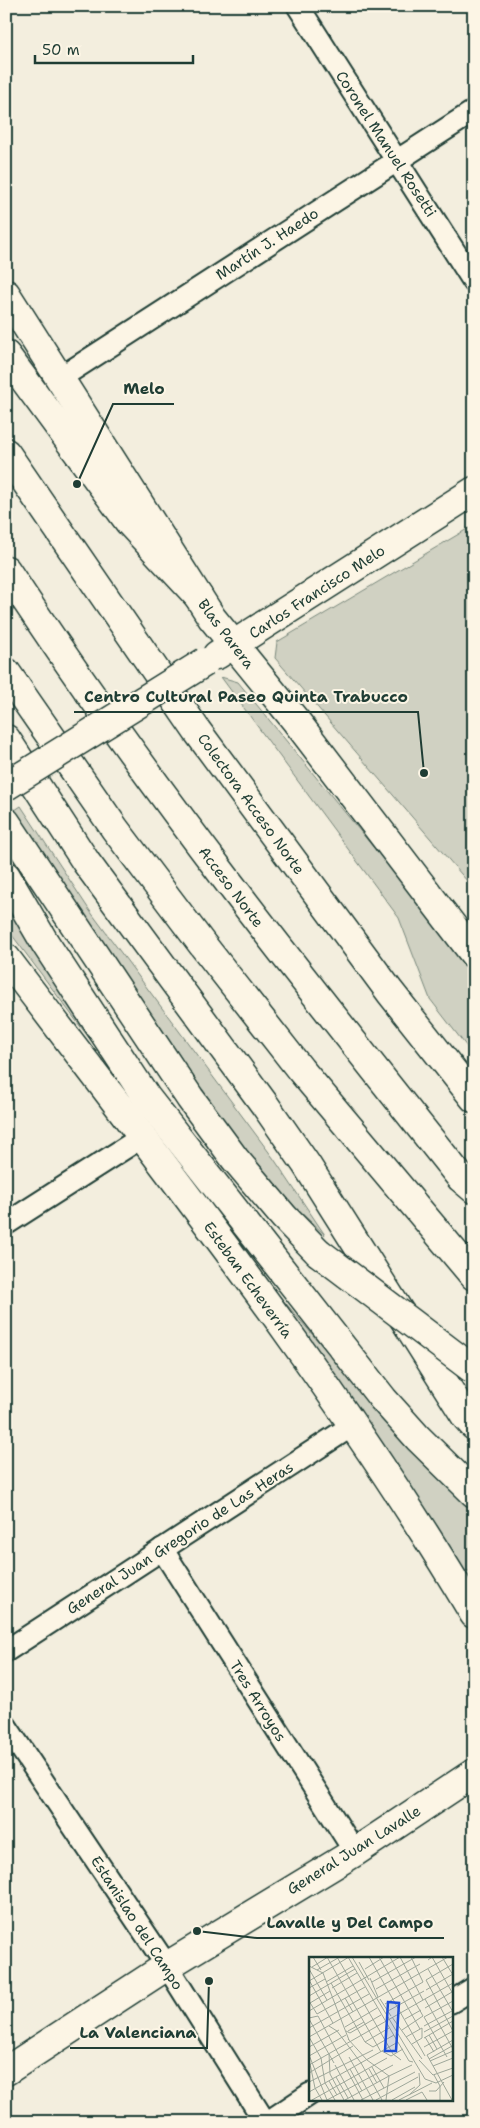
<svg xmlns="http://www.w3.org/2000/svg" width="480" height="2128" font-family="'Shantell Sans',sans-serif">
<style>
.green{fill:#d0d1c2;stroke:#78877b}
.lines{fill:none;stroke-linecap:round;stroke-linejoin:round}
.minor-casing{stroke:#1f3d34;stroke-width:25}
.tertiary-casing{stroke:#1f3d34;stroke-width:31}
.motorway-casing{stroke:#1f3d34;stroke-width:31}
.minor{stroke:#fcf5e5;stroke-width:21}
.tertiary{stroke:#fcf5e5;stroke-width:28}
.motorway{stroke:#fcf5e5;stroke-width:28}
.tertiary-bridge-casing{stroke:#1f3d34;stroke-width:31;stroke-linecap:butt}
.motorway-bridge-casing{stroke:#1f3d34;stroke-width:31;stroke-linecap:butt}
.tertiary-bridge{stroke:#fcf5e5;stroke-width:28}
.motorway-bridge{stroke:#fcf5e5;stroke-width:28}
.labels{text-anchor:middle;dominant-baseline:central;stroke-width:4;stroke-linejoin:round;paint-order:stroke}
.street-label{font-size:15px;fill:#1f3d34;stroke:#fcf5e5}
.inset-road{fill:none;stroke:#9ea79a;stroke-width:1}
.view{fill:#1d4ed8;fill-opacity:0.15;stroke:#1d4ed8;stroke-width:2.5}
.inset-edge{fill:none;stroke:#1f3d34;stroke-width:2.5}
.leader{fill:none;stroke:#1f3d34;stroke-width:2}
.callout-dot{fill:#1f3d34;stroke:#fcf5e5;stroke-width:2}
.callout-label{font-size:16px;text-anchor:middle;font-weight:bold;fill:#1f3d34;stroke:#fcf5e5;stroke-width:4;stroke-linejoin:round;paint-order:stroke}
</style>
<rect width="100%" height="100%" fill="#f3eede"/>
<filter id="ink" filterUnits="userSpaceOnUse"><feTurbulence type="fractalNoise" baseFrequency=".02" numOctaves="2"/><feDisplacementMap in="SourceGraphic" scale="10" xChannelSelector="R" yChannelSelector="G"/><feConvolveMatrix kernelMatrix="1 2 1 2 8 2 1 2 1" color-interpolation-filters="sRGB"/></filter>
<g filter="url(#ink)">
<g class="green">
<path d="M474 525V889L275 658 277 642Z"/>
<path d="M221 677 238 682 474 970V1056L430 999 399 918Z"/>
<path d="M21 806 90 911 274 1159 325 1235 297 1209 240 1146 15 810Z"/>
<path d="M6 894 134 1098 6 927Z"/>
<path d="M254 1266 424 1465 474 1509V1572L459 1569Z"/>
</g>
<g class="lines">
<g class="minor-casing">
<g id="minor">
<path d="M298 6 474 282"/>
<path d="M60 378 474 111"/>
<path d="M6 1224 142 1137"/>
<path d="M162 1549 355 1852"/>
<path d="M6 1651 353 1425"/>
<path d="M6 1726 167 1966 265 2122"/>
<path d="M451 2002 474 1988"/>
<path d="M268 2122 310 2094"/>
</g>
</g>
<g class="tertiary-casing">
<g id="tertiary">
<path d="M6 294 212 618 296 721 474 954"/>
<path d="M217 655 474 491"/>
<path d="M6 958C168 1172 337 1383 474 1614"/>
<path d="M6 2071 167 1966 355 1852 474 1773"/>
</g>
</g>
<g class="motorway-casing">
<g id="motorway">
<path d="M6 355 129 522 198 596"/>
<path d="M6 453 197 731 390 992 474 1098"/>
<path d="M6 570C145 782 303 980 461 1178L474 1189"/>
<path d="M6 672 115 829 202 944 300 1069 474 1276"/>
<path d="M6 739 86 862 265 1105 306 1164 466 1417 474 1426"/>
<path d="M6 822 190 1098 235 1159 284 1217 318 1252"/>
<path d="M6 876 45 943 146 1097 383 1399 418 1438 474 1493"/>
</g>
</g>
<use href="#minor" class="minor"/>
<use href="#tertiary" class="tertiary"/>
<use href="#motorway" class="motorway"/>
<g class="tertiary-bridge-casing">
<path id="tertiary-bridge" d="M6 786 205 662"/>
</g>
<g class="motorway-bridge-casing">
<path id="motorway-bridge" d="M318 1252 474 1370"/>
</g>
<use href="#tertiary-bridge" class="tertiary-bridge"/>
<use href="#motorway-bridge" class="motorway-bridge"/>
</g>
</g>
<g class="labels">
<g class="street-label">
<text transform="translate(386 144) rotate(57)">Coronel Manuel Rosetti</text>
<text transform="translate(267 244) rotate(-33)">Martín J. Haedo</text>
<text transform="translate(317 592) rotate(-33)">Carlos Francisco Melo</text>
<text transform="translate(226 634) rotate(53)">Blas Parera</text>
<text transform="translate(251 804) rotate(54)">Colectora Acceso Norte</text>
<text transform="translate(231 887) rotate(53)">Acceso Norte</text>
<text transform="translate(248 1280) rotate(54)">Esteban Echeverría</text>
<text transform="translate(180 1538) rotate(-33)">General Juan Gregorio de Las Heras</text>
<text transform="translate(258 1701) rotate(58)">Tres Arroyos</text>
<text transform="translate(354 1850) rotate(-32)">General Juan Lavalle</text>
<text transform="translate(137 1923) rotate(57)">Estanislao del Campo</text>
</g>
</g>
<g transform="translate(309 1957)">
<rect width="144" height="144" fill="#f3eede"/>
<path class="inset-road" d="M4 0 12 13M18 0 72 95M28 0 84 97 92 103M39 0 100 104 104 105M43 0 116 122 127 126 144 118M60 0 116 99M70 0 111 72M81 0 114 59 93 73M91 0 114 43M133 0 144 18M119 3 123 0 144 37M50 5 60 23M0 9 14 16 40 83M3 10 19 0M0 12 18 43M56 12 75 0M119 12 144 55M8 13 29 1M61 21 69 40M0 23 24 66M0 24 40 0M17 25 44 9M63 25 107 0M22 26 56 85 64 90 85 78M0 31 16 22M23 31 48 16M67 32 111 7M117 33 144 17M0 39 46 12M36 41 44 55M71 42 82 59M116 42 144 92M0 44 8 57 56 30M1 46 21 34M76 47 114 25 102 0M116 51 143 35M0 54 91 0M79 54 115 34M83 60 113 102M0 61 9 59 54 143M0 62 25 106M96 62 112 53M20 69 28 74 52 106 73 143M115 69 143 54M36 70 68 51M0 71 60 37M37 74 41 76 72 58M39 74 55 65M115 75 144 59M120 78 128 92M0 80 139 0M0 80 12 101 16 126 26 143M97 80 113 71V81L103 87M116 80 125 95M115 81 144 64M39 82 58 103 80 119M56 85 80 71M0 90 30 73M115 90 144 74 117 23 144 7M73 94 82 99 94 92M20 97 21 117 35 143M0 98 18 143M118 98 143 143M118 98 144 83M0 99 37 78M40 100 64 143M138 100 115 60 144 44M120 102 143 89M110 103 124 118 144 111M121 104 144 94M1 107 6 131 13 143M0 108 144 26M26 108 45 143M124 109 144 101M63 110 75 131M41 112 53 134M60 112 68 126M0 116 44 89M125 118 131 129V143M80 119 103 108M27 120 39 141M20 124 28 138M0 125 64 93M120 134H127L135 125M0 135 89 85M100 138 111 128 110 116M3 143 78 101M18 143 84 108M36 143 80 119M52 143 106 115M67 143 109 120M77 143 80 119M83 143 106 130M90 143 123 126M97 143 113 135 118 143"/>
<path class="view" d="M79 45 90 46 87 94H76Z"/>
<rect width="144" height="144" class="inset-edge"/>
</g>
<path class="leader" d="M77 484L113 404H174M424 773L418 712H74M197 1931L257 1938H444M209 1981L207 2048H70"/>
<g class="callout-dot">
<circle cx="77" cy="484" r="5"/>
<circle cx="424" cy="773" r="5"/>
<circle cx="197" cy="1931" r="5"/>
<circle cx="209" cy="1981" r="5"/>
</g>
<g class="callout-label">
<text x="144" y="394">Melo</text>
<text x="246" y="702">Centro Cultural Paseo Quinta Trabucco</text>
<text x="350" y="1928">Lavalle y Del Campo</text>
<text x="138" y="2038">La Valenciana</text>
</g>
<rect width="480" height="2128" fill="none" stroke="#fcf5e5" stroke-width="25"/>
<rect x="12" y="12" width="455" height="2103" fill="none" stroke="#1f3d34" stroke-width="2" filter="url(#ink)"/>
<path d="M35 55v8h158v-8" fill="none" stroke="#1f3d34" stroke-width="2.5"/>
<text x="42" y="55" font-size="15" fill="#1f3d34" stroke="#fcf5e5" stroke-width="4" paint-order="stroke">50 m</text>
</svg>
